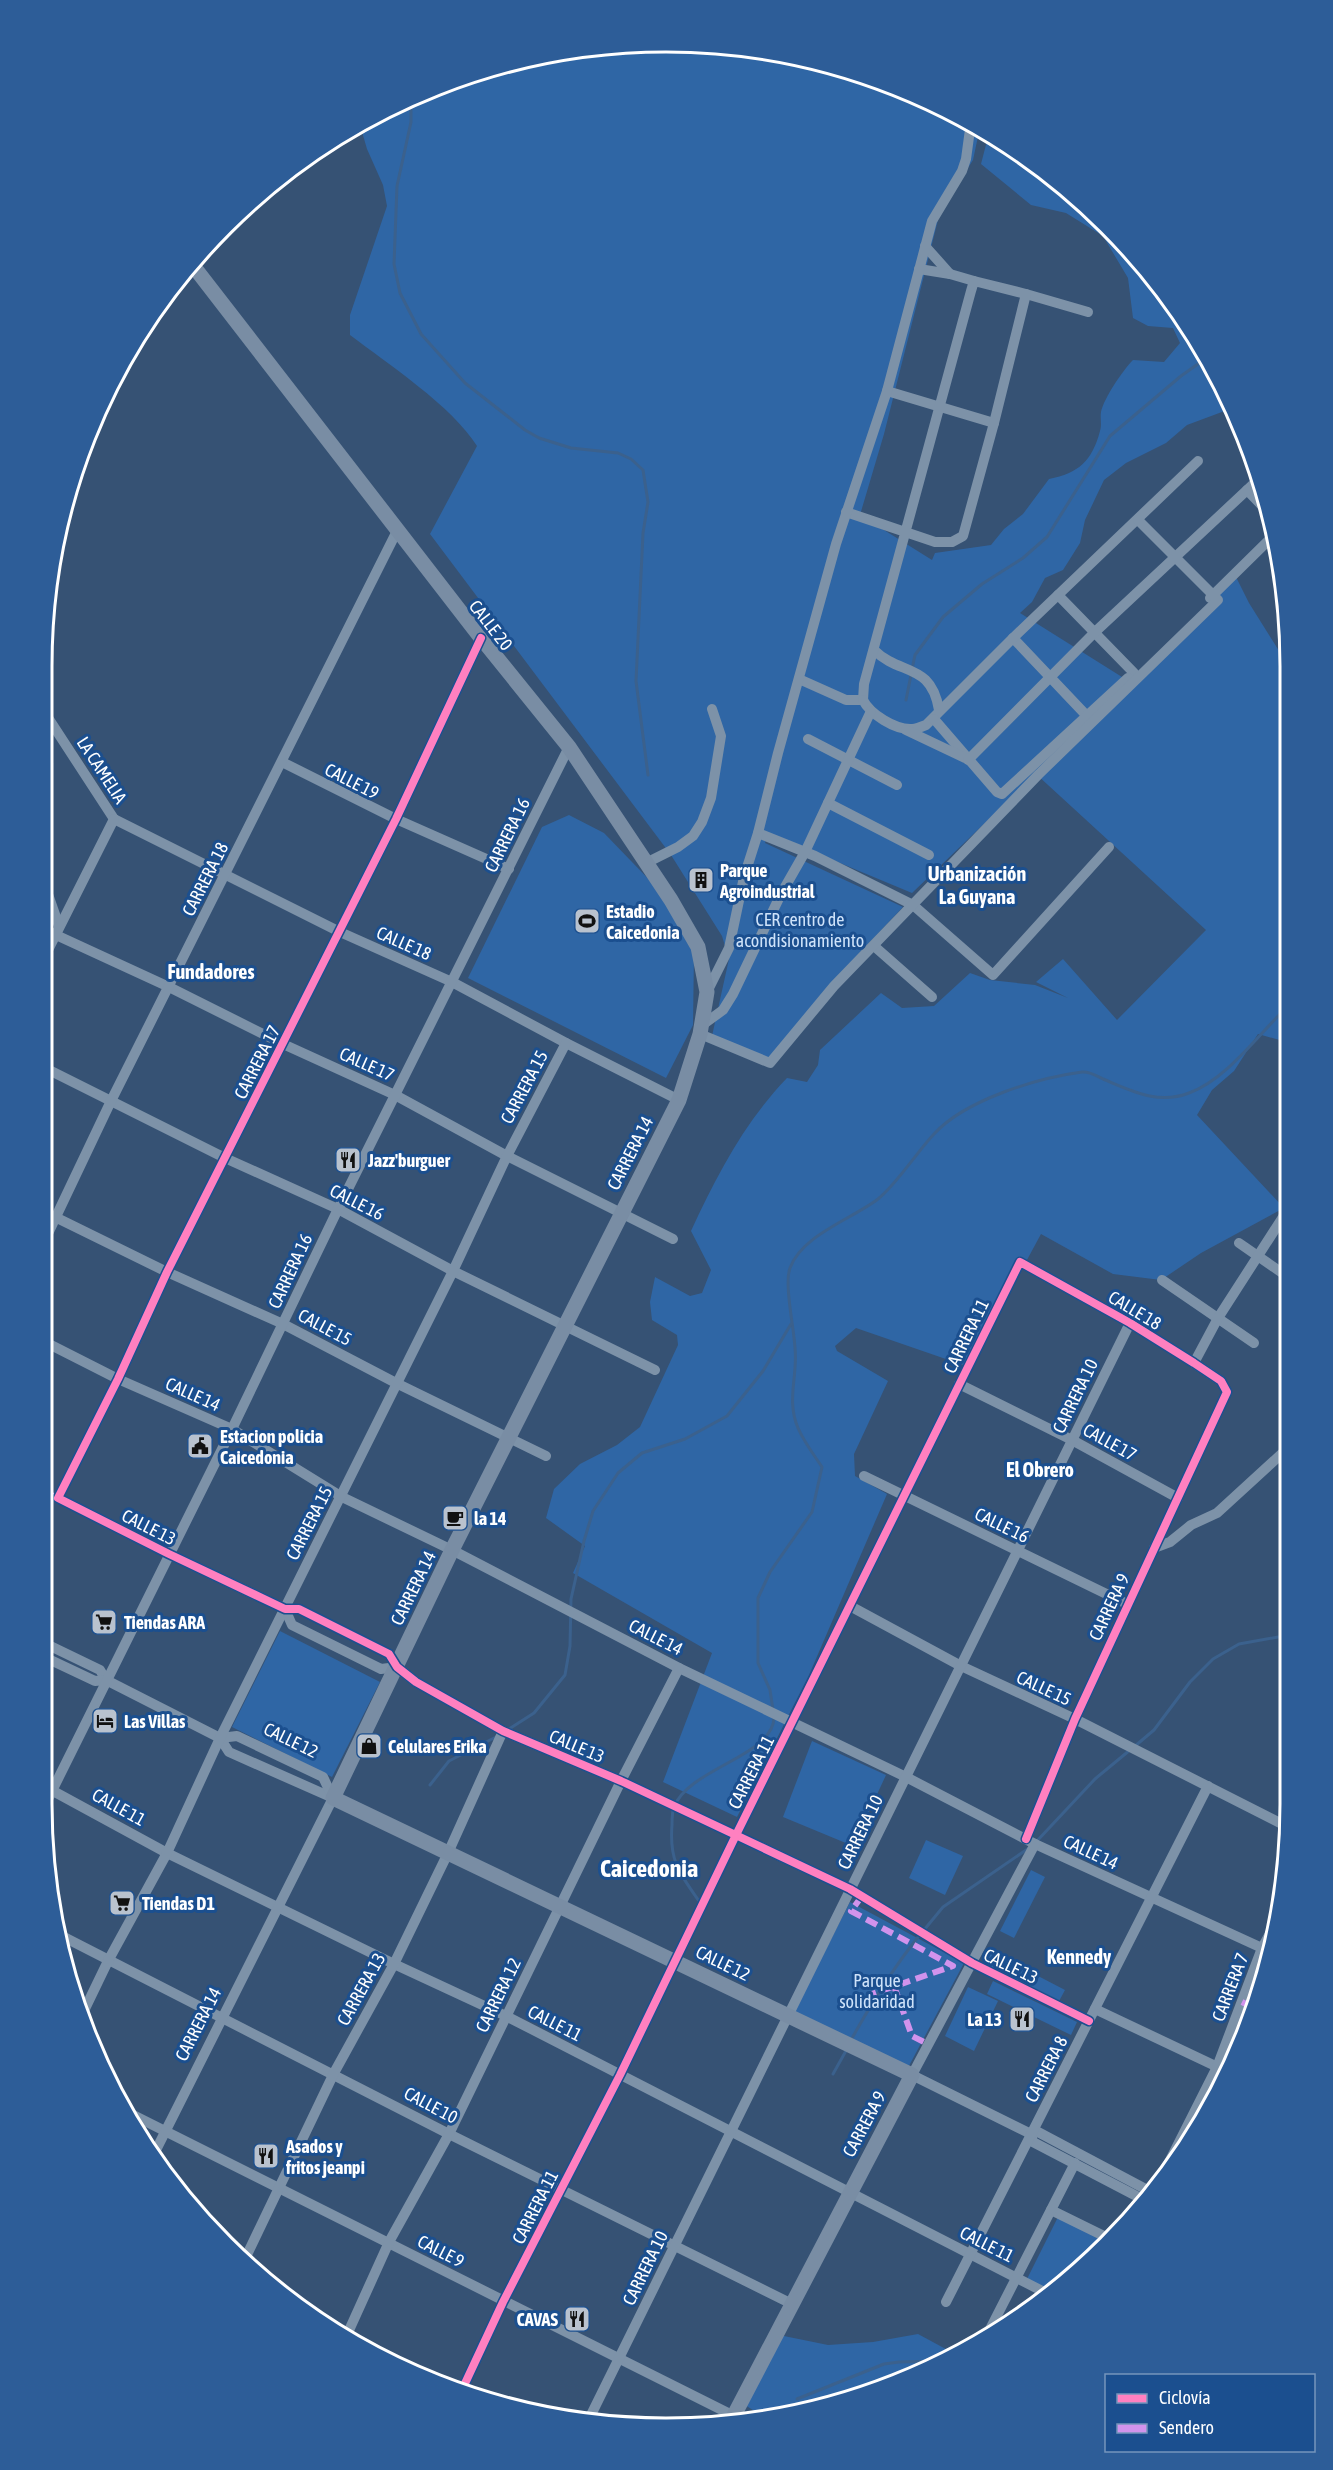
<svg xmlns="http://www.w3.org/2000/svg" width="1333" height="2470" font-family="'Asap Condensed',sans-serif">
<style>
.green{fill:#2f66a5}
.lines{fill:none;stroke-linecap:round;stroke-linejoin:round}
.stream{stroke:#3b618d;stroke-width:3}
.street{stroke:#7d92a8;stroke-width:10}
.secondary{stroke:#798da4;stroke-width:15}
.quiet{stroke:#d193ec;stroke-width:6;stroke-dasharray:12 6;stroke-linecap:butt}
.cycleway-casing{stroke:#1b4f8f;stroke-width:11}
.cycleway{stroke:#ff80c0;stroke-width:8}
.labels{text-anchor:middle;dominant-baseline:central;stroke-width:6;stroke-linejoin:round;paint-order:stroke}
.street-label{font-size:18px;fill:#fff;stroke:#1b4f8f}
.poi-label{font-size:18px;font-weight:bold;fill:#fff;stroke:#1b4f8f;text-anchor:start}
.park-label{font-size:18px;fill:#cfe3fa;stroke:#1b4f8f}
.neighbourhood-label{font-size:20px;font-weight:bold;fill:#fff;stroke:#1b4f8f}
.district-label{font-size:24px;font-weight:bold;fill:#fff;stroke:#1b4f8f}
.rim{fill:none;stroke:#fff;stroke-width:3}
</style>
<rect width="100%" height="100%" fill="#365274"/>
<g class="green">
<path d="M625 43 748 47 867 75 980 127 973 160 940 212 884 434 860 515 932 560 935 553 991 545 1004 529 1023 514 1049 479C1079 473 1092 461 1100 431 1102 425 1100 418 1101 412 1104 398 1123 370 1133 360L1164 362 1180 343 1173 328 1148 326 1133 318 1128 278 1103 236 1066 213 1031 205 981 164 989 133 1079 197 1186 320 1230 409 1187 425 1166 443 1126 463 1104 480 1085 520 1080 543 1063 570 1045 578 1032 602 1020 613 1130 682 1236 577 1249 603 1286 662 1287 1039 1283 1041 1258 1034 1234 1071 1212 1090 1197 1115 1284 1208 1201 1253 1161 1280 1113 1274 1041 1234 969 1367 856 1328 835 1346 837 1351 888 1381 854 1454 855 1476 887 1494 809 1675 737 1817 663 1782 712 1653 573 1573 585 1546 546 1518 554 1489 580 1464 617 1445 640 1427 678 1345 677 1335 652 1320 650 1302 655 1277 690 1296 702 1293 711 1270 691 1231C717 1175 744 1123 787 1078L807 1082 818 1065 820 1050 881 993 902 1008 934 1006 970 973 990 980 1035 985 1068 998 1036 982 1063 959 1117 1020 1206 930 1036 774 912 893 768 833 765 843 903 907 832 982 770 1059 712 1036 729 959 722 936 671 855 430 534 477 446C452 406 388 364 350 335V315L387 206 383 185 367 149 360 125 390 107 505 63Z"/>
<path d="M569 815 604 833 660 891 694 951 693 1025 666 1078 468 978 542 827Z"/>
<path d="M280 1631 380 1682 332 1777 232 1727Z"/>
<path d="M812 1741 886 1775 853 1846 783 1817Z"/>
<path d="M926 1840 963 1856 945 1895 909 1878Z"/>
<path d="M1031 1870 1045 1877 1014 1938 1000 1931Z"/>
<path d="M850 1902 964 1963 903 2077 791 2017Z"/>
<path d="M990 1951 1065 1990 1058 2003 983 1965Z"/>
<path d="M993 1981 1077 2022 1071 2035 987 1994Z"/>
<path d="M968 1987 998 2001 974 2051 945 2036Z"/>
<path d="M1058 2217 1106 2243 1079 2273 1053 2293 1027 2279Z"/>
<path d="M918 2334 955 2354 906 2380 828 2407 764 2417 745 2405 779 2335 828 2345 873 2342Z"/>
</g>
<g class="lines">
<g class="stream">
<path d="M411 99V122L397 186 394 264 400 293 421 334 465 383 525 430 539 438 571 448 618 453 631 459 643 470 648 502 643 533 636 681 648 775"/>
<path d="M912 669 915 655 943 617 982 584 1023 558 1047 537 1110 436 1181 376 1205 359"/>
<path d="M906 700 911 675"/>
<path d="M773 1710 770 1690 758 1663V1598L770 1572 812 1512 822 1467C814 1455 804 1442 798 1428 786 1400 798 1376 795 1348 794 1328 784 1284 790 1268 802 1235 852 1219 878 1199 896 1185 917 1152 934 1134 965 1100 1037 1078 1082 1072 1089 1071 1097 1076 1103 1079 1132 1091 1158 1105 1189 1093 1226 1080 1259 1034 1287 1007"/>
<path d="M509 1729 534 1713 565 1675 570 1646 571 1599 584 1541 593 1511 618 1473 642 1453 685 1439 727 1416 763 1371 791 1324"/>
<path d="M1135 1746 1154 1730 1190 1682 1213 1659 1239 1644 1289 1635"/>
<path d="M430 1785 449 1761 496 1737"/>
<path d="M1036 1842 1095 1779 1130 1750"/>
<path d="M699 1901C680 1874 669 1861 672 1825 672 1820 672 1812 674 1807 689 1768 774 1756 774 1717"/>
<path d="M924 1930 943 1907 1029 1848"/>
<path d="M851 2040C871 2004 893 1968 919 1936"/>
<path d="M833 2074 847 2049"/>
<path d="M797 2399 884 2364 899 2362 942 2361"/>
</g>
<g class="street">
<path d="M925 246 950 274"/>
<path d="M919 269 950 274 974 281"/>
<path d="M1026 294 1088 312"/>
<path d="M887 391 994 423"/>
<path d="M1247 490 1269 513"/>
<path d="M1058 595 1134 673"/>
<path d="M1210 598 1274 535"/>
<path d="M481 638 396 819 167 1272 118 1379 58 1498 169 1554 285 1609H299L389 1654 397 1667 416 1682 503 1731 621 1781 850 1889 972 1963 1089 2021"/>
<path d="M1013 638 1086 715"/>
<path d="M874 650C900 676 931 662 939 710"/>
<path d="M799 679 846 700H863L864 684 971 291 974 281 1026 294 994 423 963 536 952 542H935L846 512"/>
<path d="M863 700C870 714 895 730 912 729 916 729 921 727 926 725L1013 638 1198 461"/>
<path d="M43 710 114 819"/>
<path d="M934 719 997 792 1002 794 1128 678"/>
<path d="M906 730 965 758"/>
<path d="M808 739 897 785"/>
<path d="M968 760 1095 632 1261 477"/>
<path d="M282 762 396 819 509 869"/>
<path d="M828 803 929 855"/>
<path d="M114 819 340 932 452 982 566 1043 679 1100"/>
<path d="M758 833 815 856 913 905 993 975 1109 847"/>
<path d="M646 863 678 847 693 836 702 822 711 798 721 736 712 709"/>
<path d="M43 880 59 926"/>
<path d="M43 929 169 987 283 1044 395 1095 507 1156 673 1239"/>
<path d="M874 946 932 997"/>
<path d="M43 960 114 819"/>
<path d="M707 992 729 948 744 877 758 833 778 753 836 544 887 391 932 221 962 171 966 159 971 122"/>
<path d="M701 1026 723 1010 733 994 781 894 805 852 871 711"/>
<path d="M700 1034 770 1063 834 986 1039 774 1218 600 1138 520"/>
<path d="M43 1067 225 1158 338 1209 453 1271 655 1370"/>
<path d="M55 1217 167 1272 283 1324 396 1383 546 1456"/>
<path d="M1239 1243 1288 1277"/>
<path d="M43 1244 111 1101 398 529"/>
<path d="M1162 1280 1254 1343"/>
<path d="M43 1341 118 1379 232 1429 342 1497 452 1550 679 1668 906 1777 1035 1844 1262 1948"/>
<path d="M1194 1363 1218 1318 1283 1217"/>
<path d="M959 1384 1072 1440 1178 1498"/>
<path d="M864 1476 1127 1604"/>
<path d="M1154 1548 1170 1542 1191 1525 1217 1513 1288 1448"/>
<path d="M850 1606 961 1666 1075 1719 1290 1828"/>
<path d="M285 1609 292 1625 381 1669 397 1667"/>
<path d="M42 1642 100 1670 106 1680 220 1738 229 1752 333 1798"/>
<path d="M42 1656 95 1681 106 1680"/>
<path d="M220 1738 237 1736 323 1777 333 1798"/>
<path d="M42 1785 167 1853 394 1964 506 2016 1050 2295"/>
<path d="M43 1809 232 1429 338 1209 569 747"/>
<path d="M1035 1844 912 2075 1031 2134 1038 2132 1153 2193"/>
<path d="M56 1933 449 2134 792 2304"/>
<path d="M1095 2009 1226 2071"/>
<path d="M81 2017 108 1961 167 1853 220 1738 453 1271 507 1156 566 1043"/>
<path d="M123 2110 744 2421"/>
<path d="M1031 2134 1033 2142 1146 2201"/>
<path d="M153 2156 333 1798"/>
<path d="M1154 2192 1217 2067 1262 1948 1277 1921"/>
<path d="M1051 2210 1110 2239"/>
<path d="M244 2261 334 2073 394 1964 448 1853 503 1731"/>
<path d="M946 2302 1208 1786"/>
<path d="M346 2337 389 2242 449 2134 621 1781 679 1668"/>
<path d="M986 2337 1075 2163"/>
<path d="M461 2392 503 2302 620 2075 736 1835 1020 1262 1130 1323 1194 1363 1221 1381 1227 1392 1075 1719 1026 1839"/>
<path d="M588 2421 1130 1323"/>
</g>
<path class="secondary" d="M191 263 481 638 569 747 671 900 698 947 707 992 700 1034 679 1100 452 1550 333 1798 912 2075 730 2423"/>
<g class="quiet">
<path d="M42 1491 58 1498"/>
<path d="M862 1896 851 1911 953 1966 872 1994"/>
<path d="M1262 1948 1272 1952"/>
<path d="M894 1986 912 2036 928 2044"/>
<path d="M1242 2002 1252 2007"/>
</g>
<g class="cycleway-casing">
<g id="cycleway">
<path d="M481 638 396 819 167 1272 118 1379 58 1498 169 1554 285 1609H299L389 1654 397 1667 416 1682 503 1731 621 1781 850 1889 972 1963 1089 2021"/>
<path d="M461 2392 503 2302 620 2075 736 1835 1020 1262 1130 1323 1194 1363 1221 1381 1227 1392 1075 1719 1026 1839"/>
</g>
</g>
<use href="#cycleway" class="cycleway"/>
</g>
<defs>
<g id="building-square" transform="scale(1.35)"><rect x="-9" y="-9" width="18" height="18" rx="4" fill="#b9c2ce" stroke="#1b4f8f"/><path d="M-4-6H4V6H1V3H-1V6H-4ZM-2.5-4.3h1.7v1.8h-1.7ZM.8-4.3h1.7v1.8H.8ZM-2.5-1h1.7V.8h-1.7ZM.8-1h1.7V.8H.8Z" fill="#111"/></g>
<g id="stadium-square" transform="scale(1.35)"><rect x="-9" y="-9" width="18" height="18" rx="4" fill="#b9c2ce" stroke="#1b4f8f"/><path d="M0-5a6.5 5 0 1 0 0 10a6.5 5 0 1 0 0-10ZM-3.5-1.8h7v3.6h-7Z" fill="#111"/></g>
<g id="restaurant-square" transform="scale(1.35)"><rect x="-9" y="-9" width="18" height="18" rx="4" fill="#b9c2ce" stroke="#1b4f8f"/><path d="M-5-6h1v4h1v-4h1v4h1v-4h1v5L-1.5 .5V6h-2V.5L-5-1ZM5-6V6H3V1.5H1.5Q1.5-4 5-6Z" fill="#111"/></g>
<g id="civic-square" transform="scale(1.35)"><rect x="-9" y="-9" width="18" height="18" rx="4" fill="#b9c2ce" stroke="#1b4f8f"/><path d="M-.6-6.5H3V-4.5H.6V-3L4-1V1h2V6H-6V1h2V-1L-.6-3ZM-1.2 2.5V6h2.4V2.5Z" fill="#111"/></g>
<g id="cafe-square" transform="scale(1.35)"><rect x="-9" y="-9" width="18" height="18" rx="4" fill="#b9c2ce" stroke="#1b4f8f"/><path d="M-5.5-4.5H6V0H3Q3 3.5 0 3.5H-2.5Q-5.5 3.5-5.5 0ZM3-3.2v2h1.7v-2ZM-6 4.5H4V6H-6Z" fill="#111"/></g>
<g id="supermarket-square" transform="scale(1.35)"><rect x="-9" y="-9" width="18" height="18" rx="4" fill="#b9c2ce" stroke="#1b4f8f"/><path d="M-6-5.5h2.5l.6 2H6L4.5 2H-2.5L-4.4-4H-6ZM-1.5 3.2a1.3 1.3 0 1 0 .1 0ZM3 3.2a1.3 1.3 0 1 0 .1 0Z" fill="#111"/></g>
<g id="hotel-square" transform="scale(1.35)"><rect x="-9" y="-9" width="18" height="18" rx="4" fill="#b9c2ce" stroke="#1b4f8f"/><path d="M-6-4.5h1.5V1H6V5H4.5V3h-9V5H-6ZM-4 0a1.8 1.8 0 1 1 3.6 0ZM.5 0V-2.5h3Q6-2.5 6 0Z" fill="#111"/></g>
<g id="shop-square" transform="scale(1.35)"><rect x="-9" y="-9" width="18" height="18" rx="4" fill="#b9c2ce" stroke="#1b4f8f"/><path d="M-5-2.5h2.3a2.7 3.5 0 0 1 5.4 0H5L5.5 6h-11ZM-1.5-2.5h3a1.5 2.3 0 0 0-3 0Z" fill="#111"/></g>
</defs>
<g fill-rule="evenodd">
<use href="#building-square" x="701" y="880"/>
<use href="#stadium-square" x="587" y="921"/>
<use href="#restaurant-square" x="348" y="1160"/>
<use href="#civic-square" x="200" y="1446"/>
<use href="#cafe-square" x="455" y="1518"/>
<use href="#supermarket-square" x="104" y="1622"/>
<use href="#hotel-square" x="105" y="1721"/>
<use href="#shop-square" x="369" y="1746"/>
<use href="#supermarket-square" x="122" y="1903"/>
<use href="#restaurant-square" x="1022" y="2019"/>
<use href="#restaurant-square" x="266" y="2156"/>
<use href="#restaurant-square" x="577" y="2319"/>
</g>
<g class="labels">
<g class="street-label">
<text transform="translate(491 625) rotate(52)">CALLE 20</text>
<text transform="translate(102 770) rotate(57)">LA CAMELIA</text>
<text transform="translate(352 781) rotate(27)">CALLE 19</text>
<text transform="translate(507 835) rotate(-64)">CARRERA 16</text>
<text transform="translate(205 879) rotate(-63)">CARRERA 18</text>
<text transform="translate(404 943) rotate(24)">CALLE 18</text>
<text transform="translate(257 1062) rotate(-63)">CARRERA 17</text>
<text transform="translate(367 1064) rotate(24)">CALLE 17</text>
<text transform="translate(524 1087) rotate(-62)">CARRERA 15</text>
<text transform="translate(630 1153) rotate(-63)">CARRERA 14</text>
<text transform="translate(357 1202) rotate(27)">CALLE 16</text>
<text transform="translate(290 1271) rotate(-65)">CARRERA 16</text>
<text transform="translate(1135 1310) rotate(31)">CALLE 18</text>
<text transform="translate(325 1327) rotate(28)">CALLE 15</text>
<text transform="translate(966 1336) rotate(-64)">CARRERA 11</text>
<text transform="translate(193 1394) rotate(24)">CALLE 14</text>
<text transform="translate(1075 1396) rotate(-64)">CARRERA 10</text>
<text transform="translate(1110 1442) rotate(29)">CALLE 17</text>
<text transform="translate(309 1523) rotate(-63)">CARRERA 15</text>
<text transform="translate(1002 1525) rotate(26)">CALLE 16</text>
<text transform="translate(149 1527) rotate(27)">CALLE 13</text>
<text transform="translate(413 1588) rotate(-64)">CARRERA 14</text>
<text transform="translate(1109 1607) rotate(-65)">CARRERA 9</text>
<text transform="translate(656 1637) rotate(27)">CALLE 14</text>
<text transform="translate(1044 1688) rotate(25)">CALLE 15</text>
<text transform="translate(291 1740) rotate(26)">CALLE 12</text>
<text transform="translate(577 1746) rotate(23)">CALLE 13</text>
<text transform="translate(751 1772) rotate(-63)">CARRERA 11</text>
<text transform="translate(119 1807) rotate(29)">CALLE 11</text>
<text transform="translate(860 1832) rotate(-64)">CARRERA 10</text>
<text transform="translate(1091 1852) rotate(25)">CALLE 14</text>
<text transform="translate(723 1963) rotate(26)">CALLE 12</text>
<text transform="translate(1011 1966) rotate(26)">CALLE 13</text>
<text transform="translate(1230 1987) rotate(-69)">CARRERA 7</text>
<text transform="translate(361 1989) rotate(-61)">CARRERA 13</text>
<text transform="translate(498 1995) rotate(-64)">CARRERA 12</text>
<text transform="translate(555 2023) rotate(27)">CALLE 11</text>
<text transform="translate(198 2024) rotate(-63)">CARRERA 14</text>
<text transform="translate(1046 2069) rotate(-63)">CARRERA 8</text>
<text transform="translate(431 2105) rotate(28)">CALLE 10</text>
<text transform="translate(864 2124) rotate(-62)">CARRERA 9</text>
<text transform="translate(535 2207) rotate(-63)">CARRERA 11</text>
<text transform="translate(987 2244) rotate(27)">CALLE 11</text>
<text transform="translate(441 2251) rotate(27)">CALLE 9</text>
<text transform="translate(645 2268) rotate(-64)">CARRERA 10</text>
</g>
<g class="poi-label">
<text x="720" y="870">Parque<tspan x="720" dy="21">Agroindustrial</tspan></text>
<text x="606" y="911">Estadio<tspan x="606" dy="21">Caicedonia</tspan></text>
<text x="368" y="1160">Jazz'burguer</text>
<text x="220" y="1436">Estacion policia<tspan x="220" dy="21">Caicedonia</tspan></text>
<text x="474" y="1518">la 14</text>
<text x="124" y="1622">Tiendas ARA</text>
<text x="124" y="1721">Las Villas</text>
<text x="388" y="1746">Celulares Erika</text>
<text x="142" y="1903">Tiendas D1</text>
<text x="1002" y="2019" text-anchor="end">La 13</text>
<text x="286" y="2146">Asados y<tspan x="286" dy="21">fritos jeanpi</tspan></text>
<text x="558" y="2319" text-anchor="end">CAVAS</text>
</g>
<g class="park-label">
<text x="800" y="919">CER centro de<tspan x="800" dy="21">acondisionamiento</tspan></text>
<text x="877" y="1980">Parque<tspan x="877" dy="21">solidaridad</tspan></text>
</g>
<g class="neighbourhood-label">
<text x="977" y="873">Urbanización<tspan x="977" dy="23">La Guyana</tspan></text>
<text x="211" y="971">Fundadores</text>
<text x="1040" y="1469">El Obrero</text>
<text x="1079" y="1956">Kennedy</text>
</g>
<g class="district-label">
<text x="649" y="1868">Caicedonia</text>
</g>
</g>
<path d="M0 0H1333V2470H0ZM666 52H666A614 614 0 0 1 1280 666V1804A614 614 0 0 1 666 2418H666A614 614 0 0 1 52 1804V666A614 614 0 0 1 666 52Z" fill="#2d5d98" fill-rule="evenodd"/>
<path class="rim" d="M666 52H666A614 614 0 0 1 1280 666V1804A614 614 0 0 1 666 2418H666A614 614 0 0 1 52 1804V666A614 614 0 0 1 666 52Z"/>
<rect x="1105" y="2374" width="210" height="78" fill="#1b4f8f" stroke="#7695bc" stroke-width="1.5"/>
<rect x="1117" y="2394" width="30" height="9" fill="#ff80c0" stroke="#7695bc" stroke-width="1.5"/>
<text x="1159" y="2404" font-size="18" fill="#ffffff">Ciclovía</text>
<rect x="1117" y="2424" width="30" height="9" fill="#d193ec" stroke="#7695bc" stroke-width="1.5"/>
<text x="1159" y="2434" font-size="18" fill="#ffffff">Sendero</text>
</svg>
